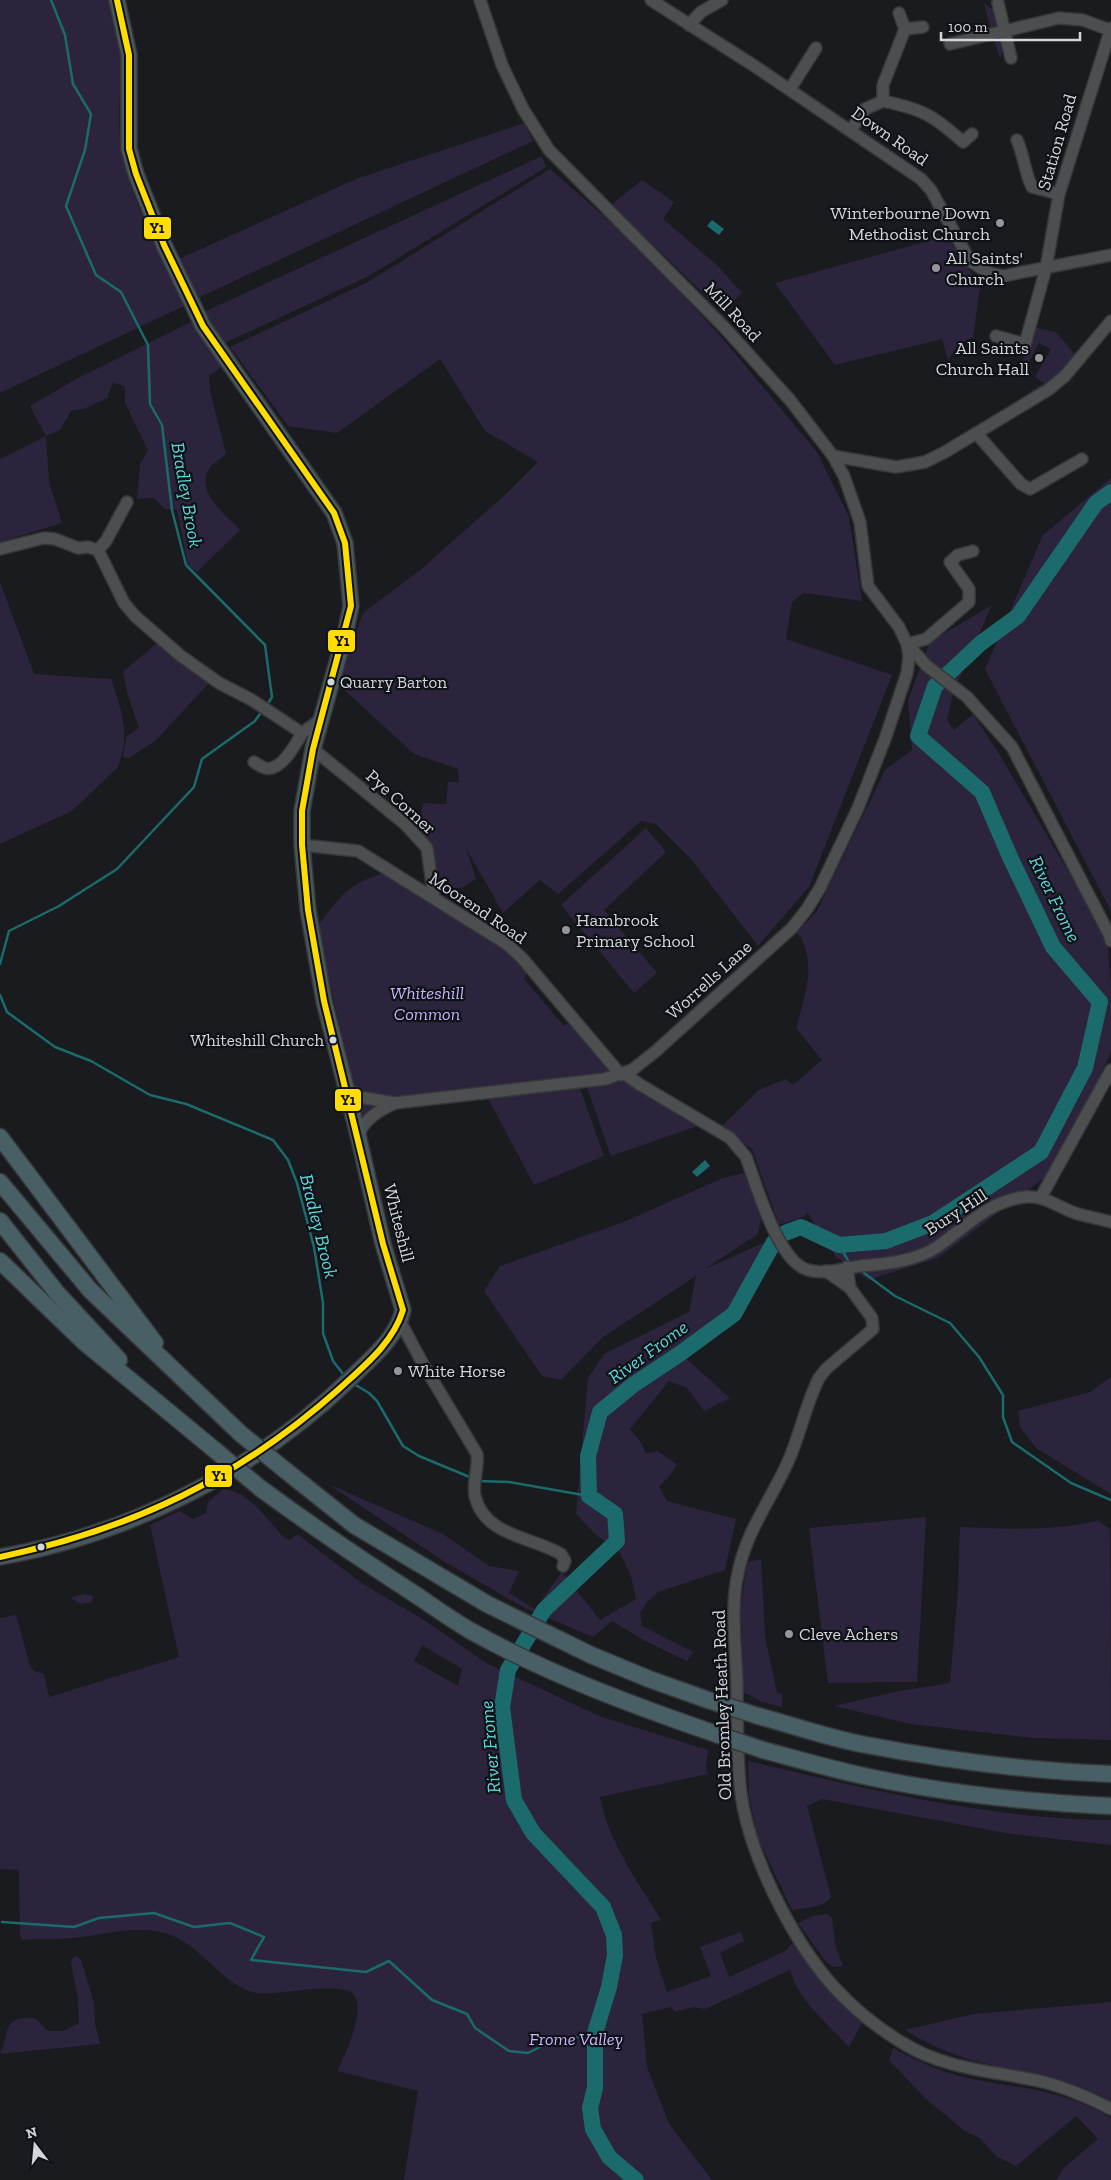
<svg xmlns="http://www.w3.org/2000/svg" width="1111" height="2180" font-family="'Zilla Slab',serif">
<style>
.green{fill:#2c243c;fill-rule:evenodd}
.water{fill:#1b6b6d}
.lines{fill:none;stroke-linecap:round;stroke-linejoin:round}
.stream{stroke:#1b6b6d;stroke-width:2.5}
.river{stroke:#1b6b6d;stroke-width:16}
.minor-casing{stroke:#363739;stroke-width:14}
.major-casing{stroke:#363739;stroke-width:18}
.highway-casing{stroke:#363739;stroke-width:19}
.minor{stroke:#4c4e4f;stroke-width:11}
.major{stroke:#49575d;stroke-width:15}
.highway{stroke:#485f65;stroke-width:16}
.highway-bridge-casing{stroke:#363739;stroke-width:19;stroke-linecap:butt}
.highway-bridge{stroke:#485f65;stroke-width:16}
.bus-1-casing{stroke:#0e1217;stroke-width:10}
.bus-1{stroke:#fd0;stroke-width:6}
.poi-dot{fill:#939598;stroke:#0e1217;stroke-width:2}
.bus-dot{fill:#d4d7da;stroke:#0e1217;stroke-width:2}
.labels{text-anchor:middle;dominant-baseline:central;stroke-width:4.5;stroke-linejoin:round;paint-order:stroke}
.bus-label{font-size:17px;fill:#d4d7da;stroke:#0e1217;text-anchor:start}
.street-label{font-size:18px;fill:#d4d7da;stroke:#0e1217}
.poi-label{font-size:18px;fill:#d4d7da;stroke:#0e1217;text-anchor:start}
.park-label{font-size:18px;font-style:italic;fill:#cbb2fe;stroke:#0e1217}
.water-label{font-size:19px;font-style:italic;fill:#5cd7da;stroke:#0e1217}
.line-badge{stroke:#0e1217;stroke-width:2}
.pale-badge-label{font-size:14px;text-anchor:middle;font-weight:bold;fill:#111}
</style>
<rect width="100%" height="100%" fill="#191b1e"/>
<g class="green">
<path d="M0 0H109C115 18 120 37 121 56 122 87 116 119 122 151 131 201 162 259 184 306L0 393Z"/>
<path d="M984 4 994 10 997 23 995 28 991 30Z"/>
<path d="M993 37 1001 39 1003 50 1000 58Z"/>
<path d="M524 123 533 141 196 299 179 259 356 179Z"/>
<path d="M542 156 546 167 369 276 225 343 204 312Z"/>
<path d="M550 169 629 238 718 333 817 452 849 517 862 601 804 593 792 602 786 639 892 675 809 887 758 946 691 859 656 824 641 821 558 894 540 880 503 913 466 848 476 879 463 887 435 894 427 848 405 824 420 817 423 803 446 804 448 782H459L458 769 414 754 338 684 363 613 419 571 506 494 538 462 485 431 440 359 337 433 288 426 230 347 368 282Z"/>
<path d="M642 180 674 202 663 219 718 266 742 293 723 312 611 205Z"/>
<path d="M947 236 971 273 981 280 973 337 958 345 948 360 942 339 835 365 775 283Z"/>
<path d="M193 321 222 366 209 376 210 391 226 454C221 458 212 464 209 469 195 493 226 515 240 530L197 572 188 565 177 510 165 509 154 498 137 499 140 464 148 450 125 403V387L113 382 107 398 84 409 71 411 60 430 46 436 49 482 62 523 0 542V459L46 436 30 406 76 379Z"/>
<path d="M1032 327 1056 332 1077 357 1061 378 1024 401 1019 399 1044 383 1035 377 1051 349 1039 343 1026 367 1029 369 1027 373 1020 370Z"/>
<path d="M1111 478V911L985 669 1043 535Z"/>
<path d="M0 582 34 674 111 679C121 709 132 736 117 768L72 811 0 844Z"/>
<path d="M992 605 953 693 947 720 954 730 973 714 1001 757 1107 937 1111 988V1051L1086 1111 1044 1178 938 1258 868 1280 836 1257 807 1212 805 1216 779 1225 752 1149 721 1127 759 1090 786 1079 793 1085 822 1060 796 1028C805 997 818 960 797 932L817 911 885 770 912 750 908 700 930 642Z"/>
<path d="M157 643 209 683 155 741 129 758 123 757 126 737 139 728 128 696 123 672Z"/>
<path d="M646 828 666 852 604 910 657 973 634 993 561 905Z"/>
<path d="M387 872 505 947 529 970 524 979 564 1026 570 1021 609 1068 606 1073 576 1077 604 1156 534 1185 482 1087C455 1090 372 1105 354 1087L317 927C341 895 347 884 387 872Z"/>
<path d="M629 1081 700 1125 611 1156 587 1087Z"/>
<path d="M356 1099 383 1104 361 1120Z"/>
<path d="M744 1173 761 1218 758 1234 705 1269 765 1242 727 1316 679 1352 730 1398 704 1411 687 1388 669 1381 630 1429 642 1444 646 1454 657 1451 677 1464 669 1477 659 1486 667 1501 736 1519 725 1570 658 1592 647 1602 640 1613 642 1626 693 1652 687 1661 645 1641 612 1621 593 1637 525 1608 445 1562 328 1484 443 1534 489 1566 519 1571 509 1593 535 1609 562 1572 600 1620 636 1599 631 1576 619 1551 597 1536 576 1514 588 1378 604 1354 689 1312 696 1276 603 1337 561 1380 542 1376 484 1291 500 1266 626 1221 723 1178Z"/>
<path d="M1111 1377V1494L1036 1448 1020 1427 1018 1411 1090 1392Z"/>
<path d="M223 1489C246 1492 258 1508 273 1525 280 1532 281 1537 290 1540L297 1534 363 1584 424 1620 486 1663 599 1716 708 1750 706 1768 708 1774 600 1797C608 1841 638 1882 661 1920L651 1923 656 1958 667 1992 711 1976 700 1947 741 1932 744 1941 720 1953 729 1977 787 1950 791 1944 795 1943 863 2021 849 2047C828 2024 798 2000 790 1970L705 2009 693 2007 675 2012 671 2007 642 2014 647 2067 669 2124 712 2180H404L418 2091 337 2071C345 2055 366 2011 354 1995 342 1980 277 1996 257 1993 231 1990 205 1954 183 1941 149 1920 108 1935 72 1938 55 1940 39 1938 22 1940L20 1935 19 1870 0 1869V1618L16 1615 30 1666 34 1671 44 1674 49 1697 179 1657 150 1525 179 1511 193 1519 206 1513 208 1502ZM422 1645 462 1669 458 1686 414 1661Z"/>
<path d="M926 1517 917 1682 828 1683 809 1528Z"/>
<path d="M1098 1521 1110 1529 1111 1740 1034 1738 911 1724 834 1706 899 1691 950 1683 958 1590 960 1527C1009 1529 1050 1531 1098 1521Z"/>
<path d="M761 1559 765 1636 777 1693 782 1694V1707L762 1702 743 1692 741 1607 747 1562Z"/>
<path d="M83 1594 93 1596 92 1602 81 1604 70 1598Z"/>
<path d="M748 1761C868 1789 987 1819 1111 1820V1845L1011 1834 822 1799 807 1806 831 1897C824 1908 804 1908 792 1910L758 1839 749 1796Z"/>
<path d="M827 1914 832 1917 835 1944 843 1966 833 1967 827 1963 798 1923 813 1916Z"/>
<path d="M77 1956 81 1960 94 2003 95 2024 100 2044 0 2054C10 2031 2 2016 35 2018L48 2031H63L79 2023 78 1998 71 1963 72 1958Z"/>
<path d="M1111 2002V2101L1078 2086 991 2069 992 2065C961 2059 932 2047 905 2030L974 2014Z"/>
<path d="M893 2048C917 2061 941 2072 968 2078 1019 2089 1064 2089 1111 2118V2180H1056L1064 2168 1098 2139 1076 2116 1016 2166 996 2156 980 2138 966 2132 925 2098 889 2060Z"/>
</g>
<g class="water">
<path d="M712 220 724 229 719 235 707 226Z"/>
<path d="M705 1160 710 1166 697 1177 692 1172Z"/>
</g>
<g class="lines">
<g class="stream">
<path d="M51 0 65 35 73 84 91 114 85 150 66 206 96 275 121 292 148 345 150 404 162 425 172 510 186 565 265 645 272 697 267 705"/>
<path d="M0 964 9 931 59 906 117 869 194 787 202 759 255 721 262 711"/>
<path d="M0 995 7 1012 55 1047 91 1061 150 1095 186 1104 273 1140 288 1160 297 1183 314 1247 323 1303V1333L333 1361 344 1375"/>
<path d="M839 1245 849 1262"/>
<path d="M864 1273 895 1296 950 1323 979 1357 1003 1395V1417L1012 1442 1071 1483 1111 1500"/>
<path d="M354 1384 369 1393 377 1401 403 1446 419 1456 472 1478"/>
<path d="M479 1481 509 1482 589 1496"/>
<path d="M2 1922 74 1927 99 1918 154 1913 194 1927 230 1923 264 1937 251 1960 366 1972 389 1961 432 2000 467 2014 475 2028 509 2051 528 2053 544 2045 595 2033"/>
</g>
<g class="river">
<path d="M785 1233 801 1227 839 1245 886 1241 933 1223 1041 1152 1085 1068 1100 1002 1053 947 1010 857 982 792 918 736 935 686 981 643 1018 616 1096 503 1111 492"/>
<path d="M636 2180 609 2157 593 2129 590 2108 595 2088V2033L609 1987 615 1955 614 1935 603 1907 533 1833 514 1800 502 1707 508 1670 544 1610 617 1541 615 1514 589 1496 588 1456 600 1412 633 1385 681 1353 734 1314 774 1242"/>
</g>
<g class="minor-casing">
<g id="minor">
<path d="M480 0 502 65 523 109 549 150 725 328 790 400 833 456 844 476 860 522 868 586 899 627 907 644 927 666 967 697 1012 747 1109 934 1111 941"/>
<path d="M651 0 756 67 921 179 931 190 970 261 989 273 1003 276 1111 255"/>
<path d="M998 3 1011 58"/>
<path d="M899 13 905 29 923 27"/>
<path d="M689 25 701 12 722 0"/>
<path d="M950 44 1059 18 1083 20 1110 30"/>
<path d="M790 89 816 48"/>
<path d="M883 101C922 109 933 115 963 142L972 134"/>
<path d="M851 130 865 109 883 101V85L905 29"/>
<path d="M1017 140C1024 156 1025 173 1032 187L1059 194"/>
<path d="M996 336 1025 344 1046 268 1059 194 1111 28"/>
<path d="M976 433 1021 484 1030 489 1082 459"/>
<path d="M833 456 896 467 925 462 945 452 1048 390 1065 376 1111 321"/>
<path d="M0 549 44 538 55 539 78 548 88 547 98 550 106 541 127 502"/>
<path d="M98 550 124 603 135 616 181 656 219 683 252 700 302 733 320 720"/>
<path d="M313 749 405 824 427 848 434 898"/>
<path d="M254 762C257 764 261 767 265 768 281 772 296 744 302 733"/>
<path d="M302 845 358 851 507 944 522 958 621 1075"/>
<path d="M625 1074 639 1084 730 1138 746 1157C756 1184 778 1262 808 1270 825 1275 844 1268 861 1266 885 1264 916 1261 937 1247 966 1227 988 1201 1025 1197 1045 1195 1059 1208 1078 1214 1089 1217 1100 1219 1111 1222"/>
<path d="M346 1087 359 1097 395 1103"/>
<path d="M358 1135C366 1118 378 1111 395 1103L605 1079 632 1070 656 1051 792 928 807 909 820 888 858 808 885 739 907 673 909 657 907 644 926 639 969 602V589L950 562 958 555 973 551"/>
<path d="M1041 1197 1111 1070"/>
<path d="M847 1267 850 1288 872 1318 873 1329 826 1369 819 1378C805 1406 800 1436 787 1464 770 1501 746 1532 738 1573 730 1608 736 1648 737 1684 737 1717 737 1752 740 1785 746 1850 791 1939 834 1987 853 2008 878 2028 901 2042 943 2069 992 2071 1039 2081 1065 2087 1088 2097 1111 2109"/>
<path d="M826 1271 850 1288"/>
<path d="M400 1321 423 1364 477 1454C479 1469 472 1482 475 1496 484 1536 532 1537 561 1554L565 1561 563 1566"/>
</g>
</g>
<g class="major-casing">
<path id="major" d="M0 1557C131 1534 255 1471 351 1378 370 1359 397 1338 403 1310L383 1244 358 1135 324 1001 308 910 302 845V811L313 749 346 630 351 606 345 543 334 513 203 326 164 245 136 174 129 149V55L117 0"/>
</g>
<g class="highway-casing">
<g id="highway">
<path d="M0 1137 155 1343"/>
<path d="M0 1182 90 1290 241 1434"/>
<path d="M0 1221 57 1293 119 1360"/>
<path d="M0 1261 84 1342 216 1451"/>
<path d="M285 1470 354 1525 487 1604 591 1655 649 1679 708 1700"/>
<path d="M260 1488C309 1524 359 1558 410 1591 430 1604 450 1619 471 1631 548 1674 632 1705 716 1734"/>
<path d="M758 1716C792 1725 826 1737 861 1744 944 1760 1027 1771 1111 1774"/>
<path d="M763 1750C793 1758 824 1767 855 1774 939 1793 1025 1802 1111 1806"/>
</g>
</g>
<use href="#minor" class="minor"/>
<use href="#major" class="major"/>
<use href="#highway" class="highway"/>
<g class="highway-bridge-casing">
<g id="highway-bridge">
<path d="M241 1434 285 1470"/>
<path d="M216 1451 260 1488"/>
<path d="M708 1700 758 1716"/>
<path d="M716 1734 763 1750"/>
</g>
</g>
<use href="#highway-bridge" class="highway-bridge"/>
<g class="bus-1-casing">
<path id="bus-1" d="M0 1557C132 1529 238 1479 339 1389 364 1366 393 1343 403 1310L383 1244 324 1001 308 910 302 845V811L313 749 351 606 345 543 334 513 203 326 164 245 136 174 129 149V55L117 0"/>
</g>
<use href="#bus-1" class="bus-1"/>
</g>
<g class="poi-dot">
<circle cx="1000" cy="223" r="5"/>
<circle cx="936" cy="268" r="5"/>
<circle cx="1039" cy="358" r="5"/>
<circle cx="566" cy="930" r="5"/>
<circle cx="398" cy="1371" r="5"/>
<circle cx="789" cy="1634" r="5"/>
</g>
<g class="bus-dot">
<circle cx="331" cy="682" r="4.5"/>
<circle cx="333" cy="1040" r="4.5"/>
<circle cx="41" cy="1547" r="4.5"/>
</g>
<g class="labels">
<g class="bus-label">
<text x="340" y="682">Quarry Barton</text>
<text x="324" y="1040" text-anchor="end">Whiteshill Church</text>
</g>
<g class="street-label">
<text transform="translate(890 136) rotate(35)">Down Road</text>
<text transform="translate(1057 142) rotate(-74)">Station Road</text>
<text transform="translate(733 312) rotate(47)">Mill Road</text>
<text transform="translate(401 802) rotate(42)">Pye Corner</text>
<text transform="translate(478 908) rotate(34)">Moorend Road</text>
<text transform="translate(709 980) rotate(-42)">Worrells Lane</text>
<text transform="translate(956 1212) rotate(-33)">Bury Hill</text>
<text transform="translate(399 1223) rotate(76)">Whiteshill</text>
<text transform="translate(722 1705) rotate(-92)">Old Bromley Heath Road</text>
</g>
<g class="poi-label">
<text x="990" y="213" text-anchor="end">Winterbourne Down<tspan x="990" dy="21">Methodist Church</tspan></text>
<text x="946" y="258">All Saints'<tspan x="946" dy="21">Church</tspan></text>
<text x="1029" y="348" text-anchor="end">All Saints<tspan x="1029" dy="21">Church Hall</tspan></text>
<text x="576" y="920">Hambrook<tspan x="576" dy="21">Primary School</tspan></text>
<text x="408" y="1371">White Horse</text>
<text x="799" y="1634">Cleve Achers</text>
</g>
<g class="park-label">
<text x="427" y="993">Whiteshill<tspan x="427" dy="21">Common</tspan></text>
<text x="576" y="2039">Frome Valley</text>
</g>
<g class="water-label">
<text transform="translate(187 495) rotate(80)">Bradley Brook</text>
<text transform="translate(1055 899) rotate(64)">River Frome</text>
<text transform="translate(319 1226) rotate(76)">Bradley Brook</text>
<text transform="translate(648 1352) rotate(-36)">River Frome</text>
<text transform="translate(490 1747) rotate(-95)">River Frome</text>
</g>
</g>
<g class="line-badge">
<rect x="143" y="216" width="29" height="24" rx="5" fill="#fd0"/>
<rect x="327" y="629" width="29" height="24" rx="5" fill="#fd0"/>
<rect x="334" y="1088" width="28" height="24" rx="5" fill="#fd0"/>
<rect x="204" y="1464" width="29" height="24" rx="5" fill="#fd0"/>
</g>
<g class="pale-badge-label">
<text x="157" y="233">Y1</text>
<text x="342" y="646">Y1</text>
<text x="348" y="1105">Y1</text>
<text x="219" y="1481">Y1</text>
</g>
<g transform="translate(35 2145) rotate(344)" stroke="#0e1217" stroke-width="4" paint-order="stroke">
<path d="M0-4L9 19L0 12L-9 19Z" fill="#d4d7da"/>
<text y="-8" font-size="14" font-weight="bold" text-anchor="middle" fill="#d4d7da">N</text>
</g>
<path d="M941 32v8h139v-8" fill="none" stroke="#d4d7da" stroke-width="2.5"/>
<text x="948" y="32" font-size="15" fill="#d4d7da" stroke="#0e1217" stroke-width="4" paint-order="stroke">100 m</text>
</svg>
